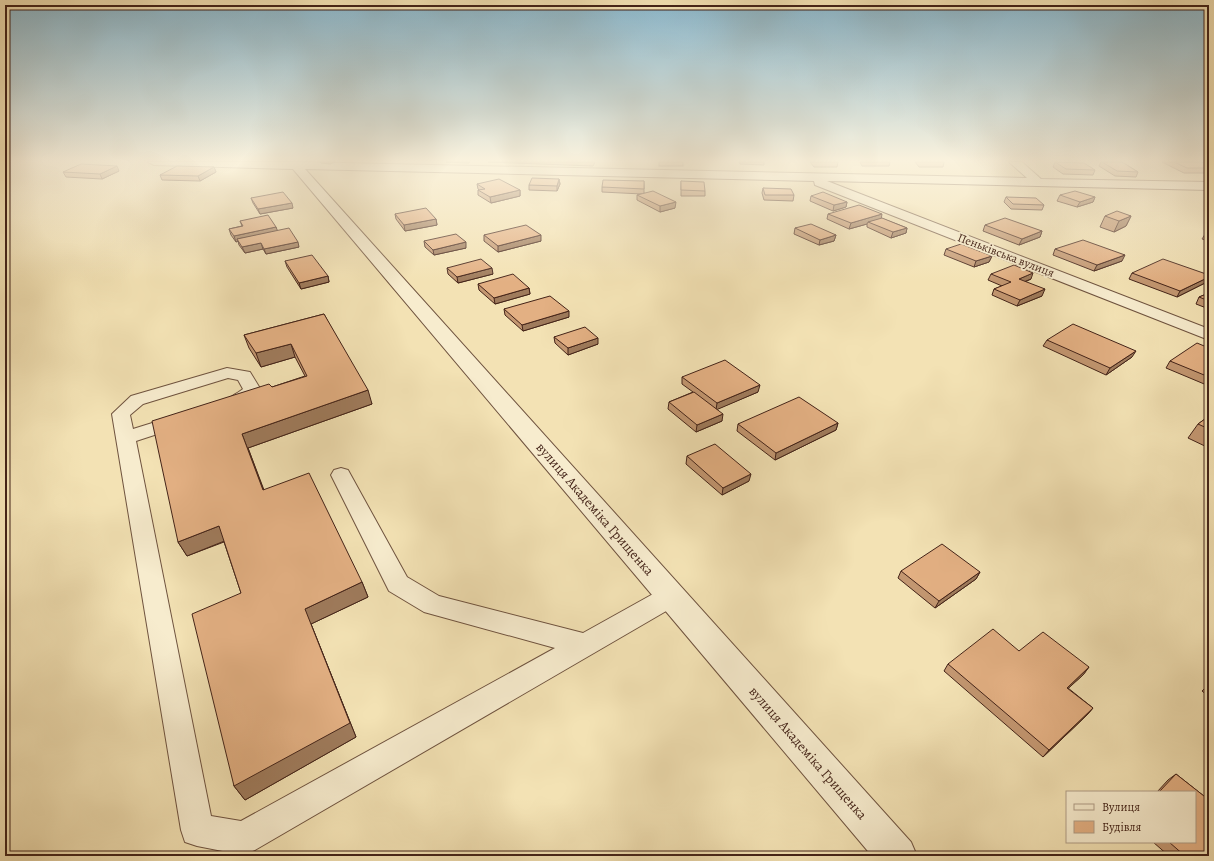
<svg xmlns="http://www.w3.org/2000/svg" width="1214" height="861" font-family="Alegreya,serif">
<style>
.lines{fill:none;stroke-linecap:round;stroke-linejoin:round}
.lane-casing{stroke:#6f533f;stroke-width:2}
.street-casing{stroke:#6f533f;stroke-width:2}
.lane{fill:#f7ecce;fill-rule:evenodd}
.street{fill:#f7ecce;fill-rule:evenodd}
.wall{fill:#c39771;stroke:#432318}
.shaded-wall{fill:#9f7b5c;stroke:#432318}
.building{fill:#e3b083;stroke:#432318}
.labels{text-anchor:middle;dominant-baseline:central;stroke-width:4;stroke-linejoin:round;paint-order:stroke}
.far-street-label{font-size:12px;fill:#432318;stroke:#f7ecce}
.street-label{font-size:14px;fill:#432318;stroke:#f7ecce}
</style>
<rect width="100%" height="100%" fill="#f3e2b4"/>
<filter id="stains"><feTurbulence type="fractalNoise" baseFrequency=".005" numOctaves="4"/><feColorMatrix values="0 0 0 0 .2 0 0 0 0 .09 0 0 0 0 .02 0 0 0 .5 -.17"/></filter>
<radialGradient id="worn" r=".72"><stop offset=".6" stop-color="#630" stop-opacity="0"/><stop offset="1" stop-color="#630" stop-opacity=".3"/></radialGradient>
<g class="lines">
<g class="lane-casing">
<path id="lane" d="M227 368 250 372 261 390C253 402 240 411 226 408L223 404C227 398 237 394 243 389L238 380 228 378 143 404 130 415 133 429 178 415 185 417 187 421 185 425 136 441 211 816 241 821 555 648 424 612 389 591 331 475 334 470 341 468 348 470 407 577 439 596 583 633 662 589 671 586 680 589 683 596 680 603 255 850 243 855 197 846 185 842 181 830 112 414 131 396Z"/>
</g>
<g class="street-casing">
<path id="street" d="M148 162H299L1027 178 1009 162H1022L1041 179 1209 182V190L827 181 1209 329V340L815 185 814 181 305 169 911 842 917 856H872L293 169 154 165Z"/>
</g>
<use href="#lane" class="lane"/>
<use href="#street" class="street"/>
</g>
<g class="wall">
<path d="M320 162H335L330 164 321 163Z"/>
<path d="M446 162H470L469 163Z"/>
<path d="M488 162H595L593 166Z"/>
<rect x="659" y="162" width="24" height="4"/>
<path d="M739 162H764V165L740 164Z"/>
<path d="M810 162H838L837 167H814Z"/>
<path d="M860 162H890L889 166H862Z"/>
<path d="M915 162H944L943 167H919Z"/>
<path d="M1055 162 1095 170 1093 175 1063 174 1053 167Z"/>
<path d="M1101 162H1122L1138 172 1136 177 1115 176 1099 166Z"/>
<path d="M1162 162H1202L1209 168V173H1184Z"/>
<path d="M214 167 216 172 200 181 162 180 160 175Z"/>
<path d="M119 171 102 179 66 177 63 172Z"/>
<path d="M559 179 560 184 557 191 529 190V185Z"/>
<path d="M644 181V193L675 208 660 212 637 200V195L642 194 602 192V187Z"/>
<path d="M681 181 705 191V196H681Z"/>
<path d="M477 184 520 190V196L491 203 478 195V190H479L478 189Z"/>
<path d="M763 188 794 195 793 201 764 200 762 193Z"/>
<path d="M1060 195 1095 197 1093 202 1077 207 1057 201Z"/>
<path d="M811 196 847 202 846 207 833 211 810 201Z"/>
<path d="M1006 197 1044 205 1042 210 1011 209 1004 202Z"/>
<path d="M251 198 293 208 260 214 253 203Z"/>
<path d="M395 214 436 219 437 225 405 231 396 219Z"/>
<path d="M828 214 881 218 907 228 906 233 891 238 867 227V224L849 229 827 219Z"/>
<path d="M1105 216H1131L1126 226 1114 232 1100 227Z"/>
<path d="M240 221 276 227 277 231 299 247 266 254 263 249 245 253 239 245 238 241 236 242 231 235 229 229 242 226Z"/>
<path d="M985 225 1042 231 1040 237 1019 245 983 231Z"/>
<path d="M795 228 836 235 834 241 819 245 794 234Z"/>
<path d="M1209 228V241L1202 239Z"/>
<path d="M484 235 541 241 498 252 484 241Z"/>
<path d="M424 241 466 248 434 255 425 247Z"/>
<path d="M946 249 992 256 989 262 974 267 944 255Z"/>
<path d="M1055 249 1122 261 1094 271 1053 255Z"/>
<path d="M285 261 328 276 329 282 301 289 287 267Z"/>
<path d="M447 268 493 274 458 283 448 274Z"/>
<path d="M1132 273 1207 282 1177 297 1129 279Z"/>
<path d="M991 274 1031 279 1025 282 1042 296 1017 306 992 295 994 289 1002 286 988 280Z"/>
<path d="M478 284 529 288 530 294 495 304 479 290Z"/>
<path d="M1209 293V309L1196 304 1199 297Z"/>
<path d="M504 309 569 317 523 331 505 315Z"/>
<path d="M324 314 372 404 248 448 264 490 362 582 368 597 311 624 356 737 245 800 234 786 241 593 224 542 187 556 178 542 272 387 305 376 295 357 261 367 249 348 244 335Z"/>
<path d="M554 337 598 344 568 355 555 343Z"/>
<path d="M1047 340 1132 357 1106 375 1043 346Z"/>
<path d="M1209 348V386L1166 368 1170 361Z"/>
<path d="M682 377 758 392 717 409 722 421 696 432 668 409 669 402 693 392 682 384Z"/>
<path d="M1209 416V448L1188 438 1198 424Z"/>
<path d="M838 423 836 430 775 460 737 431 738 424Z"/>
<path d="M687 456 749 481 722 495 686 464Z"/>
<path d="M901 571 980 572 976 579 935 608 898 578Z"/>
<path d="M1019 651 1089 667 1083 675 1068 688 1093 708 1087 715 1043 757 944 671 948 664Z"/>
<path d="M1209 684V697L1202 691Z"/>
<path d="M1176 774 1209 800V856H1169L1153 842H1195V792H1157L1168 780Z"/>
</g>
<g class="shaded-wall">
<path d="M117 166 119 171 102 179 100 174Z"/>
<path d="M214 167 216 172 200 181 198 176Z"/>
<path d="M559 179 560 184 557 191V186Z"/>
<path d="M520 190V196L491 203 490 197Z"/>
<path d="M1095 197 1093 202 1077 207 1080 202Z"/>
<path d="M676 202 675 208 660 212V206Z"/>
<path d="M847 202 846 207 833 211 834 205Z"/>
<path d="M292 203 293 208 260 214 258 209Z"/>
<path d="M882 214 881 220 868 222 867 224 849 229 851 223Z"/>
<path d="M1131 216 1126 226 1114 232 1119 221Z"/>
<path d="M436 219 437 225 405 231 404 225Z"/>
<path d="M276 227 278 232 237 239 238 241 236 242 234 236Z"/>
<path d="M907 228 906 233 891 238 893 232Z"/>
<path d="M1042 231 1040 237 1019 245 1022 239Z"/>
<path d="M541 235V241L498 252V246Z"/>
<path d="M836 235 834 241 819 245 820 240Z"/>
<path d="M298 242 299 247 266 254 264 249Z"/>
<path d="M466 242V248L434 255 433 250Z"/>
<path d="M261 243 263 249 245 253 242 247Z"/>
<path d="M1125 255 1122 261 1094 271 1097 265Z"/>
<path d="M992 256 989 262 974 267 976 261Z"/>
<path d="M492 268 493 274 458 283 457 277Z"/>
<path d="M1033 273 1031 279 1016 285 1019 279Z"/>
<path d="M328 276 329 282 301 289 299 283Z"/>
<path d="M1209 277V280L1207 282 1177 297 1180 291Z"/>
<path d="M529 288 530 294 495 304 494 298Z"/>
<path d="M1045 289 1042 296 1017 306 1020 300Z"/>
<path d="M569 311V317L523 331 522 325Z"/>
<path d="M598 338V344L568 355V348Z"/>
<path d="M291 344 295 357 261 367 256 353Z"/>
<path d="M1136 351 1132 357 1106 375 1110 368Z"/>
<path d="M760 385 758 392 716 410 717 403Z"/>
<path d="M368 390 372 404 248 448 269 505 263 490 242 434Z"/>
<path d="M723 414 722 421 696 432 697 425Z"/>
<path d="M838 423 836 430 775 460 776 453Z"/>
<path d="M751 474 749 481 722 495 723 488Z"/>
<path d="M219 526 227 540 187 556 178 542Z"/>
<path d="M980 572 976 579 935 608 939 601Z"/>
<path d="M362 582 368 597 311 624 356 737 245 800 234 786 305 609Z"/>
<path d="M1089 667 1083 675 1061 695 1067 688Z"/>
<path d="M1093 708 1087 715 1043 757 1049 750Z"/>
</g>
<g class="building">
<path d="M1055 162 1084 163 1095 170 1066 169Z"/>
<path d="M1102 162H1122L1138 172 1117 171Z"/>
<path d="M1174 162H1202L1209 165V168H1187Z"/>
<path d="M81 164 117 166 100 174 63 172Z"/>
<path d="M177 166 214 167 198 176 160 175Z"/>
<path d="M532 178 559 179 557 186 529 185Z"/>
<path d="M499 179 520 190 490 197 478 190 485 189 477 184Z"/>
<path d="M603 180 644 181V189L602 187Z"/>
<path d="M681 181 704 182 705 191 681 190Z"/>
<path d="M763 188 791 189 794 195H765Z"/>
<path d="M653 191 676 202 660 206 637 195Z"/>
<path d="M1075 191 1095 197 1080 202 1060 195Z"/>
<path d="M283 192 292 203 258 209 251 198Z"/>
<path d="M823 192 847 202 834 205 811 196Z"/>
<path d="M1006 197 1036 198 1044 205 1013 204Z"/>
<path d="M859 205 882 214 851 223 828 214Z"/>
<path d="M426 208 436 219 404 225 395 214Z"/>
<path d="M1117 211 1131 216 1119 221 1105 216Z"/>
<path d="M268 215 276 227 234 236 229 229 243 226 240 221Z"/>
<path d="M882 218 907 228 893 232 868 222Z"/>
<path d="M1005 218 1042 231 1022 239 985 225Z"/>
<path d="M811 224 836 235 820 240 795 228Z"/>
<path d="M526 225 541 235 498 246 484 235Z"/>
<path d="M289 228 298 242 264 249 261 243 242 247 237 239Z"/>
<path d="M456 234 466 242 433 250 424 241Z"/>
<path d="M1083 240 1125 255 1097 265 1055 249Z"/>
<path d="M961 244 992 256 976 261 946 249Z"/>
<path d="M312 255 328 276 299 283 285 261Z"/>
<path d="M481 259 492 268 457 277 447 268Z"/>
<path d="M1163 259 1209 275V277L1180 291 1132 273Z"/>
<path d="M1014 265 1033 273 1019 279 1045 289 1020 300 994 289 1011 282 991 274Z"/>
<path d="M513 274 529 288 494 298 478 284Z"/>
<path d="M1209 293V301L1199 297Z"/>
<path d="M550 296 569 311 522 325 504 309Z"/>
<path d="M324 314 368 390 242 434 263 490 309 473 362 582 305 609 350 723 234 786 192 614 241 593 219 526 178 542 152 421 269 384 272 387 307 376 291 344 256 353 244 335Z"/>
<path d="M1073 324 1136 351 1110 368 1047 340Z"/>
<path d="M585 327 598 338 568 348 554 337Z"/>
<path d="M1197 343 1209 348V377L1170 361Z"/>
<path d="M725 360 760 385 717 403 682 377Z"/>
<path d="M694 392 723 414 697 425 669 402Z"/>
<path d="M799 397 838 423 776 453 738 424Z"/>
<path d="M1209 416V429L1198 424Z"/>
<path d="M715 444 751 474 723 488 687 456Z"/>
<path d="M942 544 980 572 939 601 901 571Z"/>
<path d="M993 629 1019 651 1043 632 1089 667 1067 688 1093 708 1049 750 948 664Z"/>
<path d="M1176 774 1209 800V856H1185L1169 842H1195V792H1159Z"/>
<path d="M739 852 742 856H734Z"/>
</g>
<linearGradient id="sky" x2="0" y2="1"><stop stop-color="#8ab8ce"/><stop offset="0.57" stop-color="#faf2dd"/><stop offset="1" stop-color="#faf2dd" stop-opacity="0"/></linearGradient>
<rect width="1214" height="282" fill="url(#sky)"/>
<g class="labels">
<g class="far-street-label">
<text transform="translate(1006 255) rotate(21)">Пеньківська вулиця</text>
</g>
<g class="street-label">
<text transform="translate(595 509) rotate(49)">вулиця Академіка Грищенка</text>
<text transform="translate(808 753) rotate(49)">вулиця Академіка Грищенка</text>
</g>
</g>
<rect width="1214" height="861" fill="none" stroke="#f3e2b4" stroke-width="20"/>
<rect x="6" y="6" width="1202" height="849" fill="none" stroke="#432318" stroke-width="2"/>
<rect x="10" y="10" width="1194" height="841" fill="none" stroke="#432318"/>
<rect x="1066" y="791" width="130" height="52" fill="#f7ecce" stroke="#af9c85"/>
<rect x="1074" y="804" width="20" height="6" fill="#f7ecce" stroke="#af9c85"/>
<text x="1102" y="811" font-size="12" fill="#432318">Вулиця</text>
<rect x="1074" y="821" width="20" height="12" fill="#e3b083" stroke="#af9c85"/>
<text x="1102" y="831" font-size="12" fill="#432318">Будівля</text>
<rect width="100%" height="100%" filter="url(#stains)"/>
<rect width="100%" height="100%" fill="url(#worn)"/>
</svg>
